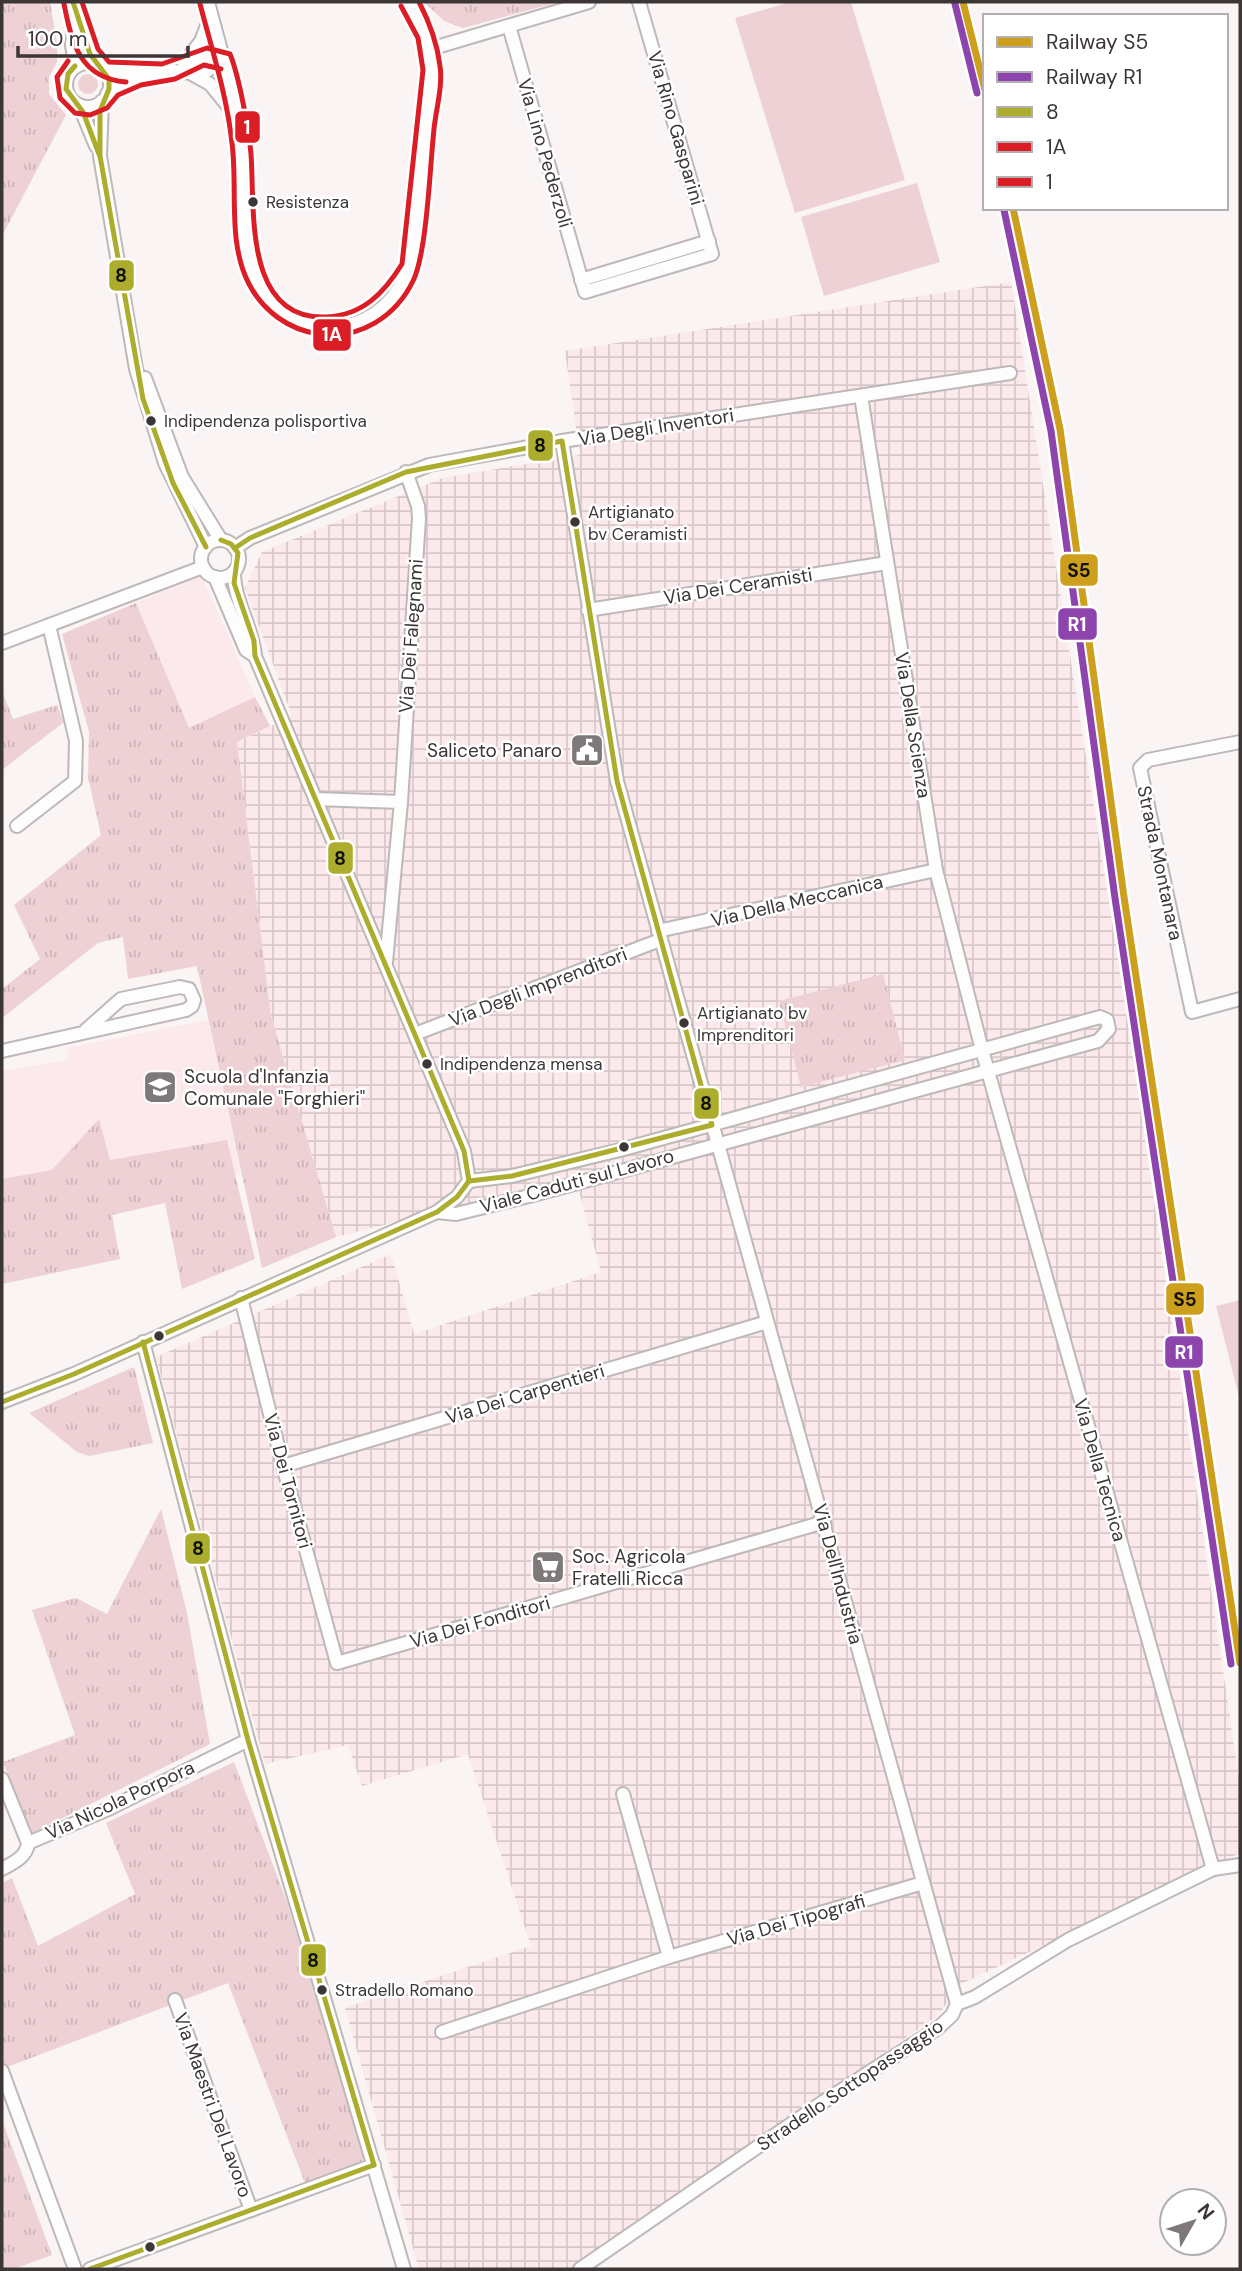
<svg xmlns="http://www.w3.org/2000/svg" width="1242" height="2271" font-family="'DM Sans',sans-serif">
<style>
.built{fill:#fbe9eb}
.industrial{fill:url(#industrial-grid)}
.grass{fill:#edd1d5}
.park{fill:url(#park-tufts)}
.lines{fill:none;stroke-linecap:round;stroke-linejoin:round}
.minor-casing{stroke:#beb8b8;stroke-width:16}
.minor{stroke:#fefdfd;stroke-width:12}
.bus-1-casing{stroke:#fff;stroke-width:10}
.bus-2-casing{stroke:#fff;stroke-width:10}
.bus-3-casing{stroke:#fff;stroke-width:10}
.bus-1{stroke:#acad2d;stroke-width:5}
.bus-2{stroke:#db1e26;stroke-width:5}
.bus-3{stroke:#db1e26;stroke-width:5}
.rail-1-casing{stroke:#fff;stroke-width:12}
.rail-2-casing{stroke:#fff;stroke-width:12}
.rail-1{stroke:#cd9f1d;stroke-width:7}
.rail-2{stroke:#8e44ad;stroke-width:7}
.bus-dot{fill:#3c3637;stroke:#fff;stroke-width:2.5}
.labels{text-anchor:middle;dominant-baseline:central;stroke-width:5;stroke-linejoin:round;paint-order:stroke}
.bus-label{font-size:17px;fill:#3c3637;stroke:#fff;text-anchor:start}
.street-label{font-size:19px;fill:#3c3637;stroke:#fff}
.poi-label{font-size:19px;fill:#3c3637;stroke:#fff;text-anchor:start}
.line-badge{stroke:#fff;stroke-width:2.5}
.badge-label{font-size:19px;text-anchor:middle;font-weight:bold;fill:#fff}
.pale-badge-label{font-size:19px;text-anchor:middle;font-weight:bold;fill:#111}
</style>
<defs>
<pattern id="industrial-grid" width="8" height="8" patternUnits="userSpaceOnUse" patternTransform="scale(1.75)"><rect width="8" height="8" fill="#fbe9eb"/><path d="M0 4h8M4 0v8" fill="none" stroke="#d8c8ca"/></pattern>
<pattern id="park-tufts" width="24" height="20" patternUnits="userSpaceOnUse" patternTransform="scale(1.75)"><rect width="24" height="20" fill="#edd1d5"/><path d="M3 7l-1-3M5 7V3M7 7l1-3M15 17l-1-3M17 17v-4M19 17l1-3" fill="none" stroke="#ccb4b7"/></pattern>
</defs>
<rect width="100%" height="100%" fill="#faf4f4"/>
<g class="built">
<path d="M202 576 255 697 189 729 136 603Z"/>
<path d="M208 1020 241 1174 2 1222V1071L69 1060 67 1048Z"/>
</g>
<path class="industrial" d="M1011 282 1125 1004 1240 1786V1853L963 1983 936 2017 568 2269H419L345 2008 531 1946 468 1754 362 1786 348 1745 265 1764 156 1357 391 1254 414 1334 601 1272 575 1177 336 1237 271 1016 237 742 292 716 245 588 262 552 443 478 580 455 565 351Z"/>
<g class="grass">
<path d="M791 2H851L905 180 795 213 735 18Z"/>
<circle cx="88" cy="84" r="10"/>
<path d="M917 183 940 262 824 296 801 217Z"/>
<path d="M1240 1300V1401L1216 1306Z"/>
</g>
<g class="park">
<path d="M2 2H50L57 43V62L49 77V94L66 115 2 236Z"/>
<path d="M424 2H559L463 28 444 21Z"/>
<path d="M136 603 189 728 255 697 270 726 237 742 271 1016 336 1237 262 1268 197 966 128 979 123 937 98 943 2 1018V989L40 959 14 905 101 835 88 777 89 732 62 634Z"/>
<path d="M2 691 13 719 57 705 64 722 2 770Z"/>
<path d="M883 974 905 1060 801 1087 779 1001Z"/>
<path d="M99 1119 110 1160 227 1140 255 1259 182 1289 165 1203 112 1215 120 1259 2 1284V1179L52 1170Z"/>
<path d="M134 1367 153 1443 89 1456 77 1452 29 1413Z"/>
<path d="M161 1509 187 1613 210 1744 31 1834 3 1762 75 1735 32 1610 76 1598 107 1614Z"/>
<path d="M234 1762 287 1902 364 2156 361 2163 305 2183 228 1983 2 2069V1883L12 1878 38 1946 135 1894 106 1823Z"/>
<path d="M2 2120 52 2255 13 2269H2Z"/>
</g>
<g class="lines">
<g class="minor-casing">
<g id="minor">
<path d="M73 2 85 41 97 65"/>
<path d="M208 2C220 48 234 94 241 141 249 199 229 276 286 313 303 324 322 328 342 326 376 321 398 297 410 267L432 70 426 35 409 2"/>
<path d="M75 15 72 45 75 66"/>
<path d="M509 26 585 292 712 254 639 2"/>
<path d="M430 49 589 2"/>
<path d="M187 63 207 55 223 60"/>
<circle cx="88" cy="85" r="22"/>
<path d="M184 64 201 41 211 16"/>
<path d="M104 70 147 74 173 71 202 74 223 60"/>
<path d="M192 74 210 84 232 111"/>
<path d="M107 94 143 75"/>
<path d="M102 101 100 156 136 369 165 463 206 547"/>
<path d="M79 105 96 146"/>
<path d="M581 280 709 241"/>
<path d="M145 378 182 477 221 540"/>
<path d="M861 396 936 870 982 1050 1213 1869"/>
<path d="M562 441 617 781 957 2004"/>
<circle cx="220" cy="559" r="19"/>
<path d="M235 548 250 538 429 465 562 441 1010 373"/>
<path d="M234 572C234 602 253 627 255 656L464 1151 469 1181"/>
<path d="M215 577 246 650 255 656"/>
<path d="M588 610 887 563"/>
<path d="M2 643 203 567"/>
<path d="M1240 742 1148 760 1140 768 1192 1012 1240 999"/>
<path d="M315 799 401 802"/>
<path d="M17 826 75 781 76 741 49 625"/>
<path d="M658 931 936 870"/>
<path d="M386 962 401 802 419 518 418 506 406 472"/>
<path d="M415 1034 660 940"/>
<path d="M2 1051 186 1010 192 1006 194 1000 189 989 180 987 121 999 86 1030"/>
<path d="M437 1212 456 1214 537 1194 1098 1041 1109 1029 1107 1020 1100 1017 624 1149 512 1176 469 1181"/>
<path d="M241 1298 283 1466 337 1663 824 1522"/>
<path d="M143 1342 248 1740 404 2269"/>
<path d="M2 1402 74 1374 437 1212 457 1197 469 1181"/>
<path d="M283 1466 767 1322"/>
<path d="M2 1779 28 1843"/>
<path d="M623 1794 669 1957"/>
<path d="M2 1869C13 1863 27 1857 28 1843L106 1810 248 1740"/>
<path d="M175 2000 251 2210"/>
<path d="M442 2032 669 1957 923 1883"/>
<path d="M2 2071 75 2269"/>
<path d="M90 2269 374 2165"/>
<path d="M580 2269 823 2102 938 2028 952 2015 957 2004 975 1997 1068 1940 1213 1869 1240 1865"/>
</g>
</g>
<use href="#minor" class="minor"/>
<g class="bus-1-casing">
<g id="bus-1">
<path d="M73 2 90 54 109 79V89L100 111V156L143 399 173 483 206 547"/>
<path d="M75 66 68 74 66 89 83 112 99 154"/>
<path d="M221 540 231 544 238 553 234 583 254 641 255 656 464 1151 469 1181"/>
<path d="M235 548 250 538 406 472 562 441 617 781 712 1125 512 1176 469 1181"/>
<path d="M143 1342 248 1740 374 2165"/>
<path d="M2 1402 74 1374 437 1212 457 1197 469 1181"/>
<path d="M90 2269 374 2165"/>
</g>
</g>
<g class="bus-2-casing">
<g id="bus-2">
<path d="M64 4C72 44 80 78 126 82"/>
<path d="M200 4C212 50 227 96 232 143 238 188 227 242 249 284 263 311 289 330 319 334 360 340 396 316 413 281 427 253 430 165 434 129 436 109 443 86 440 66 437 42 430 23 419 2"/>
<path d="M68 61 57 77 60 98 75 113 90 115 107 108 118 95 141 85 175 79 204 65 221 69"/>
</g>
</g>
<g class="bus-3-casing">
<path id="bus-3" d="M82 2 98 49 109 62 162 64 207 48 230 54C239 76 249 130 251 154 255 208 243 321 327 317 363 315 384 293 402 264L423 70 418 38 401 6"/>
</g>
<use href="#bus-1" class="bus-1"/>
<use href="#bus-2" class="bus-2"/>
<use href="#bus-3" class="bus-3"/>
<g class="rail-1-casing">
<g id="rail-1">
<path d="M963 2 985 90"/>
<path d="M1013 208 1060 429 1124 897 1240 1663"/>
</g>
</g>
<g class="rail-2-casing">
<g id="rail-2">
<path d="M955 4 977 93"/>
<path d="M1004 210 1051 431 1115 898 1231 1664"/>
</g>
</g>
<use href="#rail-1" class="rail-1"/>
<use href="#rail-2" class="rail-2"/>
</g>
<defs>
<g id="civic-square" transform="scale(1.75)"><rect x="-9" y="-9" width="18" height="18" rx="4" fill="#7e7879" stroke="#fff"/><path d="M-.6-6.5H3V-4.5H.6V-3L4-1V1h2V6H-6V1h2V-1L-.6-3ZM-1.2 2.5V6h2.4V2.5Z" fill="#fff"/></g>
<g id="school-square" transform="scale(1.75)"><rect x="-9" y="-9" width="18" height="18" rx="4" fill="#7e7879" stroke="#fff"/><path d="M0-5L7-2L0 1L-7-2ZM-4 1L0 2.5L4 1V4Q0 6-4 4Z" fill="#fff"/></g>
<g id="supermarket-square" transform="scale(1.75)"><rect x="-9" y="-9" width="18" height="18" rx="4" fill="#7e7879" stroke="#fff"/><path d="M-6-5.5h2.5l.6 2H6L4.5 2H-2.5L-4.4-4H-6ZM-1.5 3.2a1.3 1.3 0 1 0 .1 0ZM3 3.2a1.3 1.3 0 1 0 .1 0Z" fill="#fff"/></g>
</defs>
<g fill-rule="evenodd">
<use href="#civic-square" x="587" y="750"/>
<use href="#school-square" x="160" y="1087"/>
<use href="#supermarket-square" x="548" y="1567"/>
</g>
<g class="bus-dot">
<circle cx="253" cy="202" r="6"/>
<circle cx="151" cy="421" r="6"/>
<circle cx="575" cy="522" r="6"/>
<circle cx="684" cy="1023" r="6"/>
<circle cx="427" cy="1064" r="6"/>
<circle cx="624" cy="1147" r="6"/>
<circle cx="159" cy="1336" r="6"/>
<circle cx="322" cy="1990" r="6"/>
<circle cx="150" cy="2247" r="6"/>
</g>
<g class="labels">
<g class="bus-label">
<text x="266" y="202">Resistenza</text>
<text x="164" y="421">Indipendenza polisportiva</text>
<text x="588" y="512">Artigianato<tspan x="588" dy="22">bv Ceramisti</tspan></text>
<text x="697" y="1013">Artigianato bv<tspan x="697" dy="22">Imprenditori</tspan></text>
<text x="440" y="1064">Indipendenza mensa</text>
<text x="335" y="1990">Stradello Romano</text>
</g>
<g class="street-label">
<text transform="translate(676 128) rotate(74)">Via Rino Gasparini</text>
<text transform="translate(545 153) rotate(74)">Via Lino Pederzoli</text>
<text transform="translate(656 427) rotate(-9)">Via Degli Inventori</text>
<text transform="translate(738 586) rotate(-9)">Via Dei Ceramisti</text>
<text transform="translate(411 636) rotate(-86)">Via Dei Falegnami</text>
<text transform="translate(913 725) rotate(81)">Via Della Scienza</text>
<text transform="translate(1160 863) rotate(78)">Strada Montanara</text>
<text transform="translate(797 901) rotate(-13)">Via Della Meccanica</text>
<text transform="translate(538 987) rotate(-21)">Via Degli Imprenditori</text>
<text transform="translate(577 1181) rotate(-15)">Viale Caduti sul Lavoro</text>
<text transform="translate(525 1394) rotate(-17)">Via Dei Carpentieri</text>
<text transform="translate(1100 1470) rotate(74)">Via Della Tecnica</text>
<text transform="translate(288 1481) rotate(75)">Via Dei Tornitori</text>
<text transform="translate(838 1574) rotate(75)">Via Dell'Industria</text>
<text transform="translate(480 1622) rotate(-16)">Via Dei Fonditori</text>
<text transform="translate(120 1800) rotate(-25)">Via Nicola Porpora</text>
<text transform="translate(796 1920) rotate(-16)">Via Dei Tipografi</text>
<text transform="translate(850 2085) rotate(-34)">Stradello Sottopassaggio</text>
<text transform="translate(213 2105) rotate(70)">Via Maestri Del Lavoro</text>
</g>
<g class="poi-label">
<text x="562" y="750" text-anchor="end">Saliceto Panaro</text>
<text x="184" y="1076">Scuola d'Infanzia<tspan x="184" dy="22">Comunale "Forghieri"</tspan></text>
<text x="572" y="1556">Soc. Agricola<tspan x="572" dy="22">Fratelli Ricca</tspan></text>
</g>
</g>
<g class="line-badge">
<rect x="234" y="110" width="27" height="34" rx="7" fill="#db1e26"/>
<rect x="108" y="259" width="27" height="33" rx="7" fill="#acad2d"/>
<rect x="312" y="318" width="40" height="34" rx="7" fill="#db1e26"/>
<rect x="527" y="429" width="27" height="33" rx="7" fill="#acad2d"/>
<rect x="1059" y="553" width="40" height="34" rx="7" fill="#cd9f1d"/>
<rect x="1057" y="607" width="41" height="34" rx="7" fill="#8e44ad"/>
<rect x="327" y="841" width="27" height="34" rx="7" fill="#acad2d"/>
<rect x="693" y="1087" width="27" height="33" rx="7" fill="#acad2d"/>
<rect x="1165" y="1282" width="40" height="34" rx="7" fill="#cd9f1d"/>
<rect x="1164" y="1335" width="40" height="34" rx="7" fill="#8e44ad"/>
<rect x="184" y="1532" width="27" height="33" rx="7" fill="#acad2d"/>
<rect x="300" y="1943" width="27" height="34" rx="7" fill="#acad2d"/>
</g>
<g class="badge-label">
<text x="247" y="134">1</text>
<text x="332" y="341">1A</text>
<text x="1077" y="631">R1</text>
<text x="1184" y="1359">R1</text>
</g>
<g class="pale-badge-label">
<text x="121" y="282">8</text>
<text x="540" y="452">8</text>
<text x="1079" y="577">S5</text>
<text x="340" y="865">8</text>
<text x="706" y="1110">8</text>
<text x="1185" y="1306">S5</text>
<text x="198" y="1555">8</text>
<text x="313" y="1967">8</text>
</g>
<rect width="1242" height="2271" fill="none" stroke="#3c3637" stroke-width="7"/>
<rect x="983" y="14" width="245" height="196" fill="#ffffff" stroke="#b1afaf" stroke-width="2"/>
<rect x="997" y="37" width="35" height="10" fill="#cd9f1d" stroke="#b1afaf" stroke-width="2"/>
<text x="1046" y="49" font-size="21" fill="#3c3637">Railway S5</text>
<rect x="997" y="72" width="35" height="10" fill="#8e44ad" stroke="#b1afaf" stroke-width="2"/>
<text x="1046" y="84" font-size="21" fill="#3c3637">Railway R1</text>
<rect x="997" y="107" width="35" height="10" fill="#acad2d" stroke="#b1afaf" stroke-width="2"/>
<text x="1046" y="119" font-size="21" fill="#3c3637">8</text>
<rect x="997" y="142" width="35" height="10" fill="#db1e26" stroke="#b1afaf" stroke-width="2"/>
<text x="1046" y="154" font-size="21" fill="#3c3637">1A</text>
<rect x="997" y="177" width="35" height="10" fill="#db1e26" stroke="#b1afaf" stroke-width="2"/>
<text x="1046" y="189" font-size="21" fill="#3c3637">1</text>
<g transform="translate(1193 2222) rotate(51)"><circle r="33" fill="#ffffff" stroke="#b1afaf" stroke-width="2"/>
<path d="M0-5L12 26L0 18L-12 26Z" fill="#7e7879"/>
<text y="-10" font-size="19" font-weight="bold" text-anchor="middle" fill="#3c3637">N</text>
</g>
<path d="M18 46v10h170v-10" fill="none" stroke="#3c3637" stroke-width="3.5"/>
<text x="28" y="46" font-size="21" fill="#3c3637" stroke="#ffffff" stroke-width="5" paint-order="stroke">100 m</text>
</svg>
